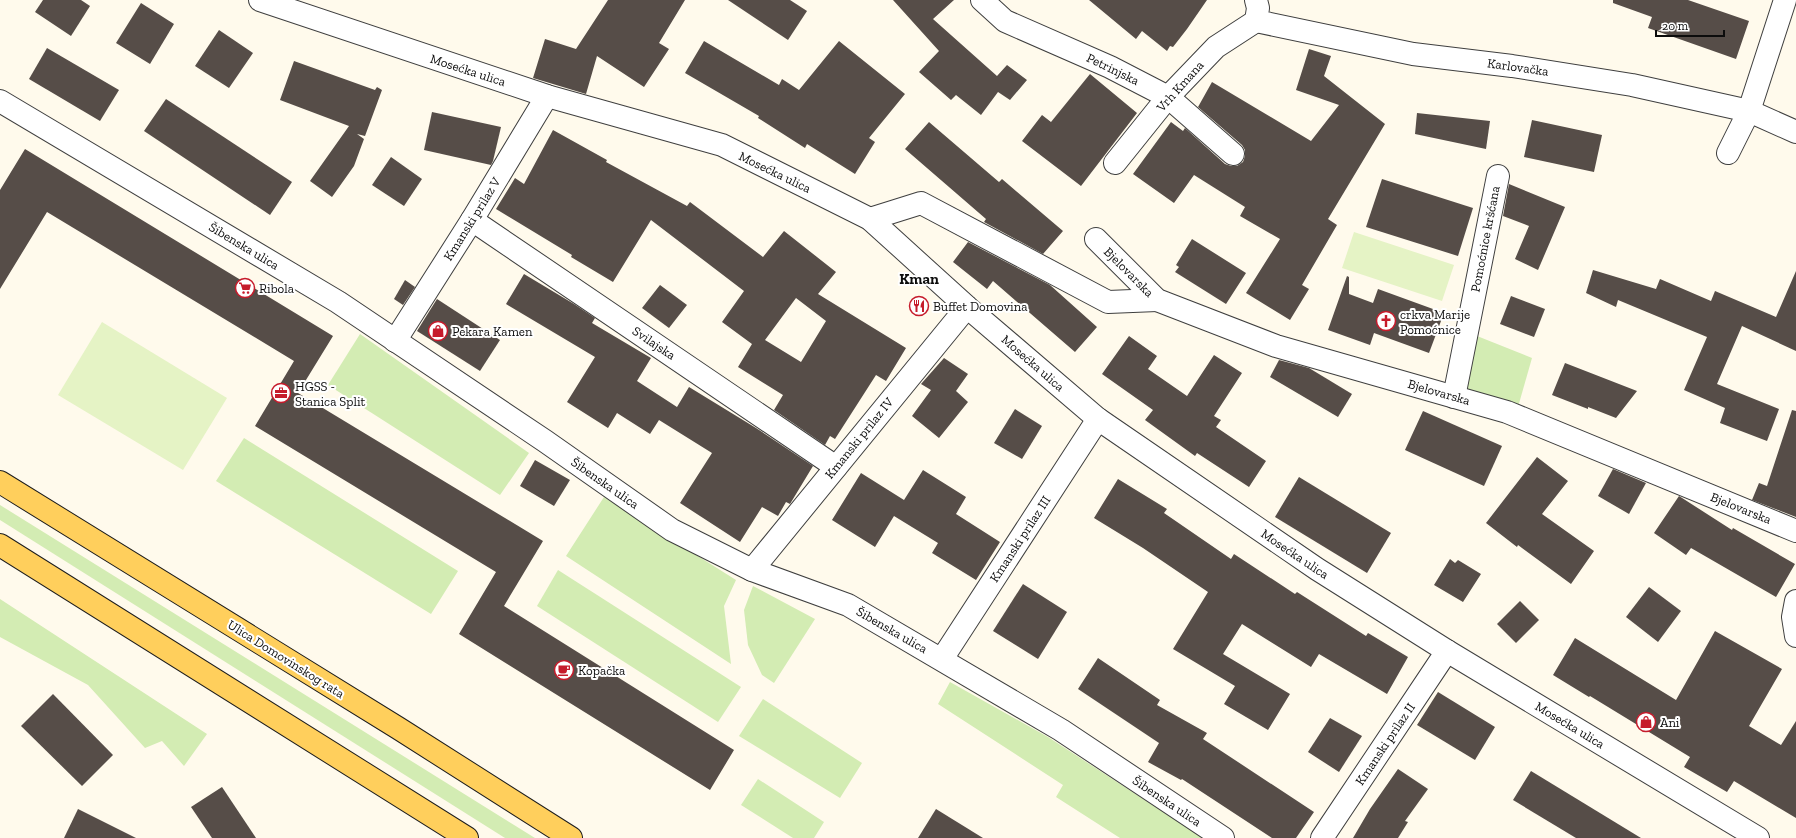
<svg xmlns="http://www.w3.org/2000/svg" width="1796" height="838" font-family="'Zilla Slab',serif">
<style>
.green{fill:#d3ecb3}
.pitch{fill:#e5f3c5}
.building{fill:#564d48;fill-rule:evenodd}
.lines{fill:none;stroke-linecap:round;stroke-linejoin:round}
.minor-casing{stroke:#3f3f3f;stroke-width:24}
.major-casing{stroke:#1d1d1d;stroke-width:24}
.minor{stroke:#fff;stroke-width:22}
.major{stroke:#ffcf5c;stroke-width:22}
.labels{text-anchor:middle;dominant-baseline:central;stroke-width:4;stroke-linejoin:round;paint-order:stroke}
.street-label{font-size:13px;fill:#0c0c0c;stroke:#fff}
.poi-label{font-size:13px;fill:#0c0c0c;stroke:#fff;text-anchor:start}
.quarter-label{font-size:15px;font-weight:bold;fill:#0c0c0c;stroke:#fff}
</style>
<rect width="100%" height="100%" fill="#fffaec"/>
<g class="green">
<path d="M360 334 529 453 500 495 328 385Z"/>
<path d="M1472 334 1532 358 1518 407 1462 392Z"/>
<path d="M244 438 458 571 431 614 216 481Z"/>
<path d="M604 497 736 580 724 606 731 664 566 556Z"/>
<path d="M0 505 535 838H505L0 520Z"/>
<path d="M558 570 741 687 718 722 537 606Z"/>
<path d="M753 586 815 619 774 683 762 675 748 645 744 610Z"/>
<path d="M0 599 207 734 184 766 162 741 145 748 88 685 0 637Z"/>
<path d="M950 682 1048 737 1203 838H1120L1056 797 1063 785 938 704Z"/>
<path d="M763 699 862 763 840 798 739 736Z"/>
<path d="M758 779 824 822 814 838H793L741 805Z"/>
</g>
<g class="pitch">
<path d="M1354 232 1454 265 1442 301 1342 268Z"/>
<path d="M102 322 227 398 183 470 58 395Z"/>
</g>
<g class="building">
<path d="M43 0H81L90 6 71 36 35 12Z"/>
<path d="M608 0H685L659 43 669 49 644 87 597 56 586 94 533 78 545 39 576 49Z"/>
<path d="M728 0H790L807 11 788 40Z"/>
<path d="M893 0H954L933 19 997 76 1007 65 1027 80 1010 100 998 92 981 115 956 95 951 100 919 72 939 51Z"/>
<path d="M1089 0H1207L1187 29 1173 47 1170 46 1167 51 1142 31 1136 39Z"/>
<path d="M1613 0H1688L1749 21 1736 59 1648 28 1652 17 1613 3Z"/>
<path d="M141 3 174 24 150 64 116 43Z"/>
<path d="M219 30 253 53 229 88 195 66Z"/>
<path d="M704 41 779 85 782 79 799 90 839 41 905 94 869 138 875 142 855 174 807 144 805 148 758 118 759 116 685 73Z"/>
<path d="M47 48 119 90 100 121 29 79Z"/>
<path d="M1309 49 1331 56 1324 76 1385 124 1328 219 1337 225 1302 285 1309 289 1290 320 1246 293 1280 239 1240 216 1245 207 1194 175 1174 203 1133 174 1171 122 1183 131 1185 128 1225 164 1231 166H1237L1243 162 1245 156V150L1242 145 1198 107 1212 82 1311 141 1339 105 1296 90Z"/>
<path d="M294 61 375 90 377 87 382 90 365 136 357 134 364 139 354 166 332 197 310 181 349 126 280 100Z"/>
<path d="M1090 74 1137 113 1081 186 1022 141 1042 115 1051 122Z"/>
<path d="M166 99 292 182 270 215 144 131Z"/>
<path d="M432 112 501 127 493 161 491 165 424 150Z"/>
<path d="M1417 113 1490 121 1486 149 1415 134Z"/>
<path d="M1532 120 1602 135 1594 172 1524 157Z"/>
<path d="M929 122 999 182 1002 179 1063 231 1043 254 984 222 986 219 905 149Z"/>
<path d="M553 130 607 160 606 162 687 206 690 202 763 257 784 231 836 272 818 294 906 348 886 381 876 375 835 439 830 436 825 445 774 410 783 395 738 367 752 344 722 322 744 291 651 220 613 282 571 257 572 255 496 209 515 178 524 184ZM796 298 826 321 801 362 765 340Z"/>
<path d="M25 149 333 336 298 393 543 541 504 606 734 750 710 790 459 634 496 572 255 426 294 361 47 212 0 289V190Z"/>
<path d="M391 157 422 179 404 206 372 185Z"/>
<path d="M1382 179 1473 208 1458 256 1366 227Z"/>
<path d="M1509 184 1565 207 1538 270 1515 259 1529 226 1503 216Z"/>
<path d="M1192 239 1246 273 1226 304 1175 272 1179 267 1176 265Z"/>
<path d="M968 242 1050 285 1097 327 1075 352 993 281 987 289 953 262Z"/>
<path d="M1593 270 1656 289 1660 279 1711 301 1715 291 1776 317 1796 271V351L1742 326 1717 384 1779 409 1767 441 1720 423 1725 408 1684 390 1707 337 1618 300 1616 307 1586 293Z"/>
<path d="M524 274 574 304 595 318 592 323 651 358 637 381 677 407 689 387 756 428 813 466 790 504 786 502 778 516 762 507 740 542 680 503 712 453 659 420 650 434 617 413 608 428 567 402 595 357 506 304Z"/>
<path d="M1347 276 1349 277V294L1373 303 1378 289 1444 313 1429 353 1374 333 1370 345 1328 330Z"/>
<path d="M405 280 415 287 403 305 394 299Z"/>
<path d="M660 285 687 305 669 328 642 308Z"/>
<path d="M1511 296 1545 309 1534 337 1500 324Z"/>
<path d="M437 299 500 340 480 371 417 331Z"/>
<path d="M1129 336 1157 356 1148 369 1187 396 1214 355 1242 373 1214 416 1221 420 1216 427 1266 461 1249 487 1197 453 1195 456 1145 420 1153 410 1102 374Z"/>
<path d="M944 358 968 374 956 391 968 402 939 438 912 416 931 390 921 384Z"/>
<path d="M1279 360 1309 368 1352 394 1338 417 1270 377Z"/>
<path d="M1565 363 1637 391 1616 418 1588 407V409L1552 395Z"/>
<path d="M1015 409 1042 426 1022 459 994 443Z"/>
<path d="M1792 410 1796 411V517L1752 500 1759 483 1767 486Z"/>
<path d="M1423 411 1502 446 1484 486 1405 450Z"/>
<path d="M1537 457 1568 481 1542 514 1594 551 1571 584 1518 545 1517 547 1486 523Z"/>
<path d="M535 460 570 480 554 506 520 486Z"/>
<path d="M1613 469 1646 483 1629 514 1598 496Z"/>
<path d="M923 470 966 497 956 514 1000 542 976 580 932 553 938 543 894 516 875 547 832 520 861 473 904 500Z"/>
<path d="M1299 477 1391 533 1367 573 1275 517Z"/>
<path d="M1118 479 1167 509 1164 513 1231 559 1234 554 1295 594 1297 592 1366 636 1368 633 1408 657 1387 694 1319 654 1311 667 1242 624 1223 654 1290 694 1268 730 1224 704 1235 686 1173 649 1208 592 1143 548 1094 518Z"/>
<path d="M1679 496 1732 530 1733 528 1795 564 1776 597 1691 548 1686 555 1654 533Z"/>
<path d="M1450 559 1455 563 1458 560 1481 574 1463 602 1434 585Z"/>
<path d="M1023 584 1067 612 1038 659 993 631Z"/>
<path d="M1649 587 1681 611 1658 642 1626 617Z"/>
<path d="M1520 601 1539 620 1516 643 1497 624Z"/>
<path d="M1715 631 1782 669 1749 726 1781 745 1796 721V818L1734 781 1727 792 1684 767 1690 757 1590 696 1589 697 1553 675 1575 638 1676 700Z"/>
<path d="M1098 658 1160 700 1157 705 1207 733 1203 739 1314 812 1296 838H1272L1182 779 1181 780 1148 762 1159 743 1078 689Z"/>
<path d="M1438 692 1495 727 1475 760 1417 725Z"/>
<path d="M53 694 113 755 82 786 21 726Z"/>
<path d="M1330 718 1362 736 1339 772 1308 752Z"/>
<path d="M1398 769 1428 789 1405 821 1408 822 1398 838H1353L1370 809Z"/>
<path d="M1531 771 1641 838H1576L1513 800Z"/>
<path d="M222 787 256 838H212L191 807Z"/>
<path d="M78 809 136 838H64Z"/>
<path d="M936 809 983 838H918Z"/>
</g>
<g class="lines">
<g class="minor-casing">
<g id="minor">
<path d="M260 0 547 96 722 145 870 219 967 307 1098 419 1317 569 1447 651 1758 838"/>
<path d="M982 0 1005 21 1110 67 1168 97 1233 154"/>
<path d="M1256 0 1258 8 1256 21 1413 54 1512 66 1632 85 1749 111 1796 132"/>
<path d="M0 101 338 302 545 441 672 530 752 570 848 605 1061 730 1223 838"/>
<path d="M1728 153 1749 111 1785 0"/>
<path d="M1115 163 1168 97 1216 47 1256 21"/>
<path d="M870 219 921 203 1108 302 1157 300"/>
<path d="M472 220 836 467"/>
<path d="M1096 239 1157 300 1276 346 1507 412 1796 531"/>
<path d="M395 341 472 220 547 96"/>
<path d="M1454 397 1498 176"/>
<path d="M752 570 967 307"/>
<path d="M1796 601 1793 617 1796 636"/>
<path d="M942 659 1098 419"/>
<path d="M1322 838 1447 651"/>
</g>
</g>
<g class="major-casing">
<g id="major">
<path d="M0 482 398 728 571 838"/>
<path d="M0 545 467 838"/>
</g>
</g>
<use href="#minor" class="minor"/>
<use href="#major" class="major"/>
</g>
<defs>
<g id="supermarket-ring" transform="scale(1)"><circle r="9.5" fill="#fff" stroke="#c61b2b" stroke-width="1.5"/><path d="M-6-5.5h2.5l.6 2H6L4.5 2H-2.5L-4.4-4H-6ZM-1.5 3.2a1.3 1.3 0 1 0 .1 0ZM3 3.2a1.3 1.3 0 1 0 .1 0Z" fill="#c61b2b"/></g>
<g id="restaurant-ring" transform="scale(1)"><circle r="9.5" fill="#fff" stroke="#c61b2b" stroke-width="1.5"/><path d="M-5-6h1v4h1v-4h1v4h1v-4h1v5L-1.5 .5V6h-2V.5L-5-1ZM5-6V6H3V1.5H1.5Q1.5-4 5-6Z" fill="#c61b2b"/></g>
<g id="church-ring" transform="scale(1)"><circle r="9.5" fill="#fff" stroke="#c61b2b" stroke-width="1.5"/><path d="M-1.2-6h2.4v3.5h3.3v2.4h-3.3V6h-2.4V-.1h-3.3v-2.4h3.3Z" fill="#c61b2b"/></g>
<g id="shop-ring" transform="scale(1)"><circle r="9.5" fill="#fff" stroke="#c61b2b" stroke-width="1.5"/><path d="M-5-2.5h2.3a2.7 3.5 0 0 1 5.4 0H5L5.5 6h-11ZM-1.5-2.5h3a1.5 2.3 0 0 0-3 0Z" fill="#c61b2b"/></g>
<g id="office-ring" transform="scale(1)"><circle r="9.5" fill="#fff" stroke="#c61b2b" stroke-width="1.5"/><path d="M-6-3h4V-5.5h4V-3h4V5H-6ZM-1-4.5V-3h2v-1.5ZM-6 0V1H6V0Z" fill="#c61b2b"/></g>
<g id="cafe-ring" transform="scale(1)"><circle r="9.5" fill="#fff" stroke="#c61b2b" stroke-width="1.5"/><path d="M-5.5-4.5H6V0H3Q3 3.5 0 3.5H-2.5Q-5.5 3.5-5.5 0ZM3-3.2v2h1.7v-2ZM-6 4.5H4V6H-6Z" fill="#c61b2b"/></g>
</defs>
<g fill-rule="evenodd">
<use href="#supermarket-ring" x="245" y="288"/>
<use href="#restaurant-ring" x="919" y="306"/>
<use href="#church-ring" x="1386" y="321"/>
<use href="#shop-ring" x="438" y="331"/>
<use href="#office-ring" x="281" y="393"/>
<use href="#cafe-ring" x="564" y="670"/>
<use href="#shop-ring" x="1646" y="722"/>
</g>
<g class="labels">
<g class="street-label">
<text transform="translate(1518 67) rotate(8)">Karlovačka</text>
<text transform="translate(1113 69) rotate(26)">Petrinjska</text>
<text transform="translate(468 70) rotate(18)">Mosećka ulica</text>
<text transform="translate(1180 86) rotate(-48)">Vrh Kmana</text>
<text transform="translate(775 172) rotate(26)">Mosećka ulica</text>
<text transform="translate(472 219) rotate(-58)">Kmanski prilaz V</text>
<text transform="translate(1485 239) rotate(-79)">Pomoćnice kršćana</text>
<text transform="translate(244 246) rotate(31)">Šibenska ulica</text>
<text transform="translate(1129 272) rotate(45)">Bjelovarska</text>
<text transform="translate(654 343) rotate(34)">Svilajska</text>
<text transform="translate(1033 363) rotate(41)">Mosećka ulica</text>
<text transform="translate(1439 392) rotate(16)">Bjelovarska</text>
<text transform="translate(859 438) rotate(-51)">Kmanski prilaz IV</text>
<text transform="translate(605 483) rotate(35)">Šibenska ulica</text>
<text transform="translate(1741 508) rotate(22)">Bjelovarska</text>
<text transform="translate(1020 539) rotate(-57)">Kmanski prilaz III</text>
<text transform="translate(1295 554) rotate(34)">Mosećka ulica</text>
<text transform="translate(892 630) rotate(30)">Šibenska ulica</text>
<text transform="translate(286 659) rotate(32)">Ulica Domovinskog rata</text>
<text transform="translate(1570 725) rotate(31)">Mosećka ulica</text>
<text transform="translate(1385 744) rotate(-56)">Kmanski prilaz II</text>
<text transform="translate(1167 801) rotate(34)">Šibenska ulica</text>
</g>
<g class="poi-label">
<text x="259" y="288">Ribola</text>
<text x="933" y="306">Buffet Domovina</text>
<text x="1400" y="314">crkva Marije<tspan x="1400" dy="15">Pomoćnice</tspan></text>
<text x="452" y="331">Pekara Kamen</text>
<text x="295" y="386">HGSS -<tspan x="295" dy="15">Stanica Split</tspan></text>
<text x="578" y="670">Kopačka</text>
<text x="1660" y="722">Ani</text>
</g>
<g class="quarter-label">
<text x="919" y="279">Kman</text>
</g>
</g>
<path d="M1656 30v6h68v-6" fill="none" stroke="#0c0c0c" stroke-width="2"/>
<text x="1662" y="30" font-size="12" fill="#0c0c0c" stroke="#ffffff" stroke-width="3" paint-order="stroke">20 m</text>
</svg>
